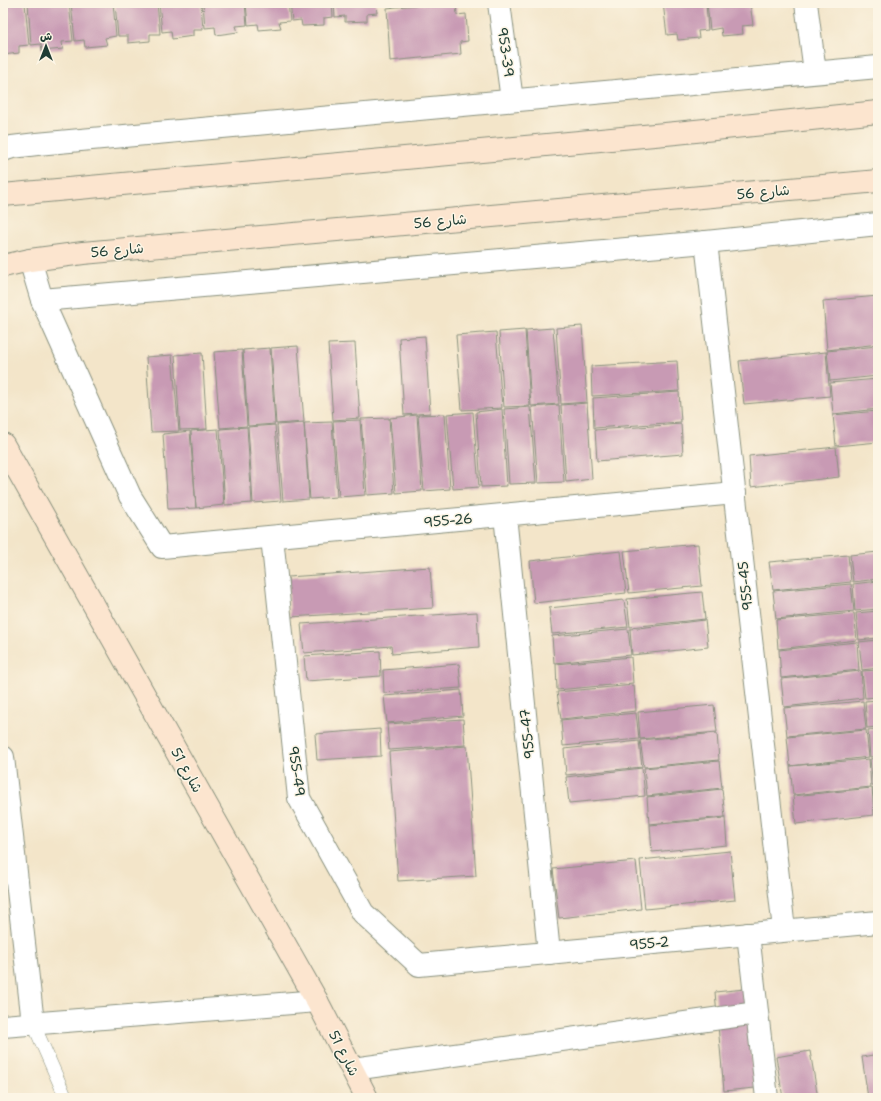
<svg xmlns="http://www.w3.org/2000/svg" width="881" height="1101" font-family="'Shantell Sans','Playpen Sans Arabic',sans-serif">
<style>
.building{fill:#c89ab4}
.lines{fill:none;stroke-linecap:round;stroke-linejoin:round}
.lane-casing{stroke:#89917e;stroke-width:14}
.street-casing{stroke:#89917e;stroke-width:24}
.secondary-casing{stroke:#89917e;stroke-width:24}
.lane{stroke:#fff;stroke-width:13}
.street{stroke:#fff;stroke-width:22}
.secondary{stroke:#fce5cf;stroke-width:22}
.labels{text-anchor:middle;dominant-baseline:central;stroke-width:3;stroke-linejoin:round;paint-order:stroke}
.street-label{font-size:14px;fill:#1f3d34;stroke:#fcf5e5}
</style>
<rect width="100%" height="100%" fill="#fcf5e5"/>
<filter id="ink" filterUnits="userSpaceOnUse"><feTurbulence type="fractalNoise" baseFrequency=".025" numOctaves="2"/><feDisplacementMap in="SourceGraphic" scale="8" xChannelSelector="R" yChannelSelector="G"/><feConvolveMatrix kernelMatrix="1 2 1 2 8 2 1 2 1" color-interpolation-filters="sRGB"/></filter>
<filter id="wash" filterUnits="userSpaceOnUse"><feTurbulence type="fractalNoise" baseFrequency=".012" numOctaves="4" result="noise"/><feDisplacementMap in="SourceGraphic" scale="16" xChannelSelector="R" yChannelSelector="G"/><feGaussianBlur stdDeviation="0.9" result="paint"/><feColorMatrix in="noise" values="0 0 0 0 0 0 0 0 0 0 0 0 0 0 0 0 0 1.4 0 .05"/><feComposite in="paint" operator="in"/></filter>
<g filter="url(#wash)">
<rect width="100%" height="100%" fill="#f3e5c9"/>
<g id="blocks">
<g class="building">
<path d="M3 3H25L29 45 19 46V53L3 55Z"/>
<path d="M28 3H69L73 41 62 42 63 49 42 51 41 44 31 45Z"/>
<path d="M71 3H113L116 36 105 38 107 45 85 47 84 40 75 41Z"/>
<path d="M115 3H157L160 34H150V41L128 43V36H118Z"/>
<path d="M159 3H201L203 30H193V36L172 39 171 31 162 32Z"/>
<path d="M203 3H245L247 25 236 26 238 32 216 35 215 27 205 28Z"/>
<path d="M246 3H288L290 21 279 22 281 28 259 30 258 24 248 25Z"/>
<path d="M290 3H332L333 17 324 18V25L302 26 301 20 292 21Z"/>
<path d="M334 3H376L377 13 367 14V21L345 22V16L335 17Z"/>
<path d="M436 3H456L457 15 466 14 468 41 460 42 461 54 390 61 387 8Z"/>
<path d="M663 3H706L708 30 698 31 699 38 678 40 677 34 667 35Z"/>
<path d="M707 3H750L753 25 742 26 743 34 722 36 721 28 710 30Z"/>
<path d="M878 296V344L827 350 823 301Z"/>
<path d="M582 326 587 402 561 404 556 328Z"/>
<path d="M553 328 559 404 531 406 526 330Z"/>
<path d="M525 330 530 406 504 407 499 332Z"/>
<path d="M496 332 502 408 462 410 456 335Z"/>
<path d="M425 336 430 413 404 415 399 338Z"/>
<path d="M355 343 360 418 333 420 328 344Z"/>
<path d="M298 346 304 422 276 424 271 348Z"/>
<path d="M878 346V376L830 381 827 351Z"/>
<path d="M270 348 275 424 248 426 243 350Z"/>
<path d="M242 350 247 426 220 428 214 352Z"/>
<path d="M826 352 830 396 744 404 739 361Z"/>
<path d="M202 353 207 429 180 430 175 355Z"/>
<path d="M172 355 179 431 151 432 146 357Z"/>
<path d="M677 361 679 391 592 396 591 366Z"/>
<path d="M878 379V409L833 414 830 383Z"/>
<path d="M679 392 681 422 594 428 593 398Z"/>
<path d="M587 403 592 479 566 482 561 405Z"/>
<path d="M559 405 564 482 538 483 532 407Z"/>
<path d="M530 407 536 483 509 484 504 409Z"/>
<path d="M502 409 507 486 481 487 476 412Z"/>
<path d="M878 411V442L836 446 833 415Z"/>
<path d="M473 412 479 487 453 489 447 414Z"/>
<path d="M445 414 450 489 424 491 418 415Z"/>
<path d="M417 415 422 491 396 493 390 418Z"/>
<path d="M389 418 394 493 367 495 361 419Z"/>
<path d="M360 420 365 495 339 497 333 421Z"/>
<path d="M332 422 337 497 310 499 304 423Z"/>
<path d="M304 423 309 499 283 501 277 425Z"/>
<path d="M681 424 683 454 597 461 595 430Z"/>
<path d="M275 425 281 501 253 503 248 427Z"/>
<path d="M247 427 252 503 225 505 220 429Z"/>
<path d="M218 429 224 505 196 508 191 431Z"/>
<path d="M190 431 196 508 168 509 163 434Z"/>
<path d="M836 447 839 477 751 487 749 456Z"/>
<path d="M698 544 702 586 629 593 624 551Z"/>
<path d="M621 551 626 593 534 603 530 561Z"/>
<path d="M878 552V579L853 582 850 555Z"/>
<path d="M848 555 851 582 773 590 769 562Z"/>
<path d="M430 567 433 608 290 617 288 577Z"/>
<path d="M878 581V609L855 611 853 584Z"/>
<path d="M851 584 854 611 776 619 773 591Z"/>
<path d="M702 592 705 619 630 627 627 599Z"/>
<path d="M624 600 628 627 552 634 549 608Z"/>
<path d="M878 611V638L859 640 856 613Z"/>
<path d="M477 612 479 647 392 654 391 646 304 653 301 624Z"/>
<path d="M854 613 857 640 778 649 776 620Z"/>
<path d="M705 620 708 647 632 655 630 629Z"/>
<path d="M628 629 631 655 554 663 552 636Z"/>
<path d="M878 640V668L862 670 859 642Z"/>
<path d="M857 642 859 670 781 678 779 650Z"/>
<path d="M380 651 381 676 306 681 304 656Z"/>
<path d="M631 657 633 683 557 690 556 664Z"/>
<path d="M459 664 461 688 384 693 383 670Z"/>
<path d="M878 670V697L865 698 862 671Z"/>
<path d="M861 671 863 698 784 707 781 679Z"/>
<path d="M634 685 636 711 561 719 557 692Z"/>
<path d="M461 690 463 716 387 723 384 696Z"/>
<path d="M878 700V727L867 728 865 701Z"/>
<path d="M863 701 866 729 787 736 784 708Z"/>
<path d="M714 705 717 732 640 739 638 712Z"/>
<path d="M636 713 639 739 563 746 561 720Z"/>
<path d="M463 719 465 745 389 750 387 724Z"/>
<path d="M380 729 381 756 317 760 315 734Z"/>
<path d="M878 729V756L870 757 868 730Z"/>
<path d="M866 730 869 757 790 766 787 737Z"/>
<path d="M717 733 719 760 644 767 640 740Z"/>
<path d="M639 741 642 767 566 775 564 749Z"/>
<path d="M467 746 476 876 398 881 389 752Z"/>
<path d="M878 758V786H873L870 759Z"/>
<path d="M869 759 871 787 793 795 790 766Z"/>
<path d="M719 761 722 788 647 796 644 768Z"/>
<path d="M642 768 645 796 569 803 566 777Z"/>
<path d="M872 788 874 815 796 824 793 796Z"/>
<path d="M873 788H878V815H876Z"/>
<path d="M722 789 725 817 649 824 647 797Z"/>
<path d="M725 818 727 845 652 852 650 825Z"/>
<path d="M730 851 735 900 645 909 640 860Z"/>
<path d="M636 861 641 909 559 918 553 869Z"/>
<path d="M745 989 755 1088 724 1091 715 992Z"/>
<path d="M810 1051 818 1098H783L776 1057Z"/>
<path d="M878 1054V1098H868L862 1057Z"/>
</g>
</g>
</g>
<g filter="url(#ink)">
<use href="#blocks" fill-opacity="0" stroke="#89917e" stroke-width="1"/>
<g class="lines">
<g class="lane-casing">
<path id="lane" d="M33 1023 66 1098"/>
</g>
<g class="street-casing">
<g id="street">
<path d="M499 3 512 100"/>
<path d="M806 3 815 72"/>
<path d="M3 150 12 147 37 144 878 67"/>
<path d="M706 242 784 930"/>
<path d="M30 260 42 300 130 496 162 547 735 493"/>
<path d="M42 300 706 242 878 224"/>
<path d="M505 515 549 953"/>
<path d="M272 537 299 798 363 913 419 965 878 922"/>
<path d="M3 757 33 1023"/>
<path d="M748 934 767 1098"/>
<path d="M3 1026 317 1001"/>
<path d="M353 1069 757 1013"/>
</g>
</g>
<g class="secondary-casing">
<g id="secondary">
<path d="M3 195 676 133 878 112"/>
<path d="M3 266 30 260 83 253 878 181"/>
<path d="M3 444 317 1001 367 1098"/>
</g>
</g>
<use href="#lane" class="lane"/>
<use href="#street" class="street"/>
<use href="#secondary" class="secondary"/>
</g>
</g>
<g class="labels">
<g class="street-label">
<text transform="translate(506 52) rotate(82)">953-39</text>
<text transform="translate(763 192) rotate(-5)">شارع 56</text>
<text transform="translate(440 221) rotate(-5)">شارع 56</text>
<text transform="translate(117 250) rotate(-5)">شارع 56</text>
<text transform="translate(448 520) rotate(-5)">955-26</text>
<text transform="translate(745 586) rotate(-96)">955-45</text>
<text transform="translate(527 734) rotate(-96)">955-47</text>
<text transform="translate(187 770) rotate(61)">شارع 51</text>
<text transform="translate(297 771) rotate(82)">955-49</text>
<text transform="translate(649 943) rotate(-5)">955-2</text>
<text transform="translate(344 1053) rotate(63)">شارع 51</text>
</g>
</g>
<rect width="881" height="1101" fill="none" stroke="#fcf5e5" stroke-width="16"/>
<g transform="translate(46 46)" stroke="#fcf5e5" stroke-width="3" paint-order="stroke">
<path d="M0-3L7 15L0 10L-7 15Z" fill="#1f3d34"/>
<text y="-6" font-size="11" font-weight="bold" text-anchor="middle" fill="#1f3d34">ش</text>
</g>
</svg>
